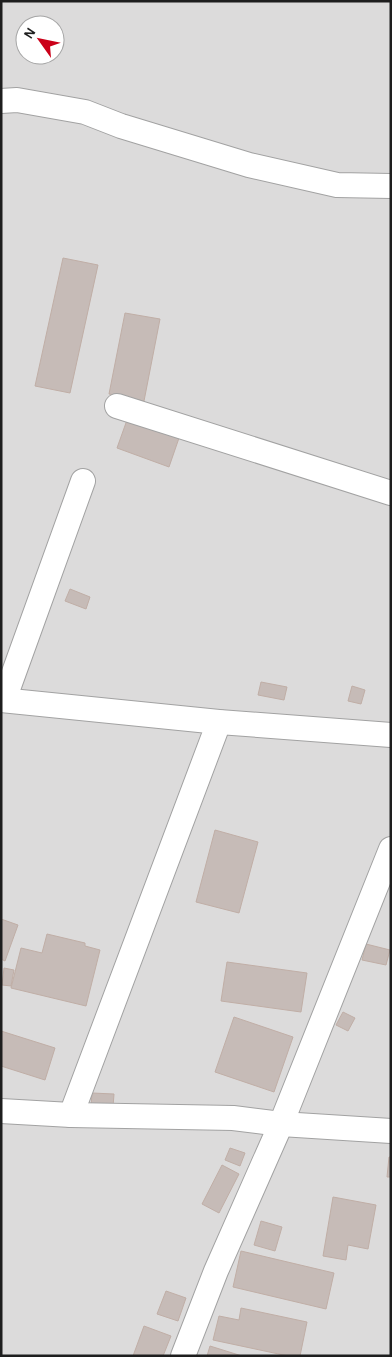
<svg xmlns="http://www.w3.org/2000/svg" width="392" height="1357" font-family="'Alegreya Sans',sans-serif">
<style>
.residential{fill:#dcdbdb;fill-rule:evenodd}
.building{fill:#c6bbb7;stroke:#c0aea6}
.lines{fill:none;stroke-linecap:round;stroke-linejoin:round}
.street-casing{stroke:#a2a2a2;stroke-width:26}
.street{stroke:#fff;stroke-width:24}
</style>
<rect width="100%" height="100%" fill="#efeae3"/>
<path class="residential" d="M1 1H391V1356H1ZM25 25H55V55H25Z"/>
<g class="building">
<path d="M63 258 98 265 70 393 35 386Z"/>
<path d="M125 313 160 319 144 401 109 394Z"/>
<path d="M127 420 179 438 169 467 117 448Z"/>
<path d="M70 589 90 597 86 609 65 601Z"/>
<path d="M261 682 287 687 284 700 258 695Z"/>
<path d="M352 686 365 690 361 704 348 701Z"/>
<path d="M215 830 258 842 239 913 196 902Z"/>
<path d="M1 919 18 925 5 961 1 959Z"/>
<path d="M47 934 85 943V946L100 950 86 1006 11 988 21 948 42 953Z"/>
<path d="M366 944 390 950 386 965 362 960Z"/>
<path d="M227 962 307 973 301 1012 221 1001Z"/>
<path d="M4 968 14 970 11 986 2 985Z"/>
<path d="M343 1012 355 1018 348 1031 336 1025Z"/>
<path d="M234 1017 293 1037 274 1092 215 1072Z"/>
<path d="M1 1031 55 1048 45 1080 1 1066Z"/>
<path d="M92 1093 114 1094 113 1107H91Z"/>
<path d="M230 1148 245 1153 240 1166 225 1160Z"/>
<path d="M389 1157H391V1177H387Z"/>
<path d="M222 1165 239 1174 219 1213 202 1204Z"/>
<path d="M333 1197 376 1205 368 1249 348 1245 346 1260 323 1256Z"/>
<path d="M261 1221 282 1227 275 1251 254 1245Z"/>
<path d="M241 1251 334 1273 326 1309 233 1287Z"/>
<path d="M166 1291 186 1298 178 1321 157 1314Z"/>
<path d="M241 1308 307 1322 300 1356H288L213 1340 219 1316 239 1320Z"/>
<path d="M144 1326 171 1336 163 1356H133Z"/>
<path d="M210 1346 242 1356H207Z"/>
</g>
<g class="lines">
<g class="street-casing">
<g id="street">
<path d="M1 101 17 100 85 112 121 126 249 165 337 185 391 186"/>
<path d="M117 406 391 493"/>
<path d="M1 700 219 722 391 735"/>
<path d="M4 700 83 481"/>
<path d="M1 1111 71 1115 233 1118 281 1124 391 1131"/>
<path d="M71 1115 219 722"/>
<path d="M183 1356 216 1271 281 1124 391 849"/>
</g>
</g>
<use href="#street" class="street"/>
</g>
<rect width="392" height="1357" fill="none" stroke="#1e1e1e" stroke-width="5"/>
<g transform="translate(40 40) rotate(303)"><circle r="24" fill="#ffffff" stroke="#a5a5a5"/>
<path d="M0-4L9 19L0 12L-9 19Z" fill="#cb0019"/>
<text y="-8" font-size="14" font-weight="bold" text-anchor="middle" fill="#1e1e1e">N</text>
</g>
</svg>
